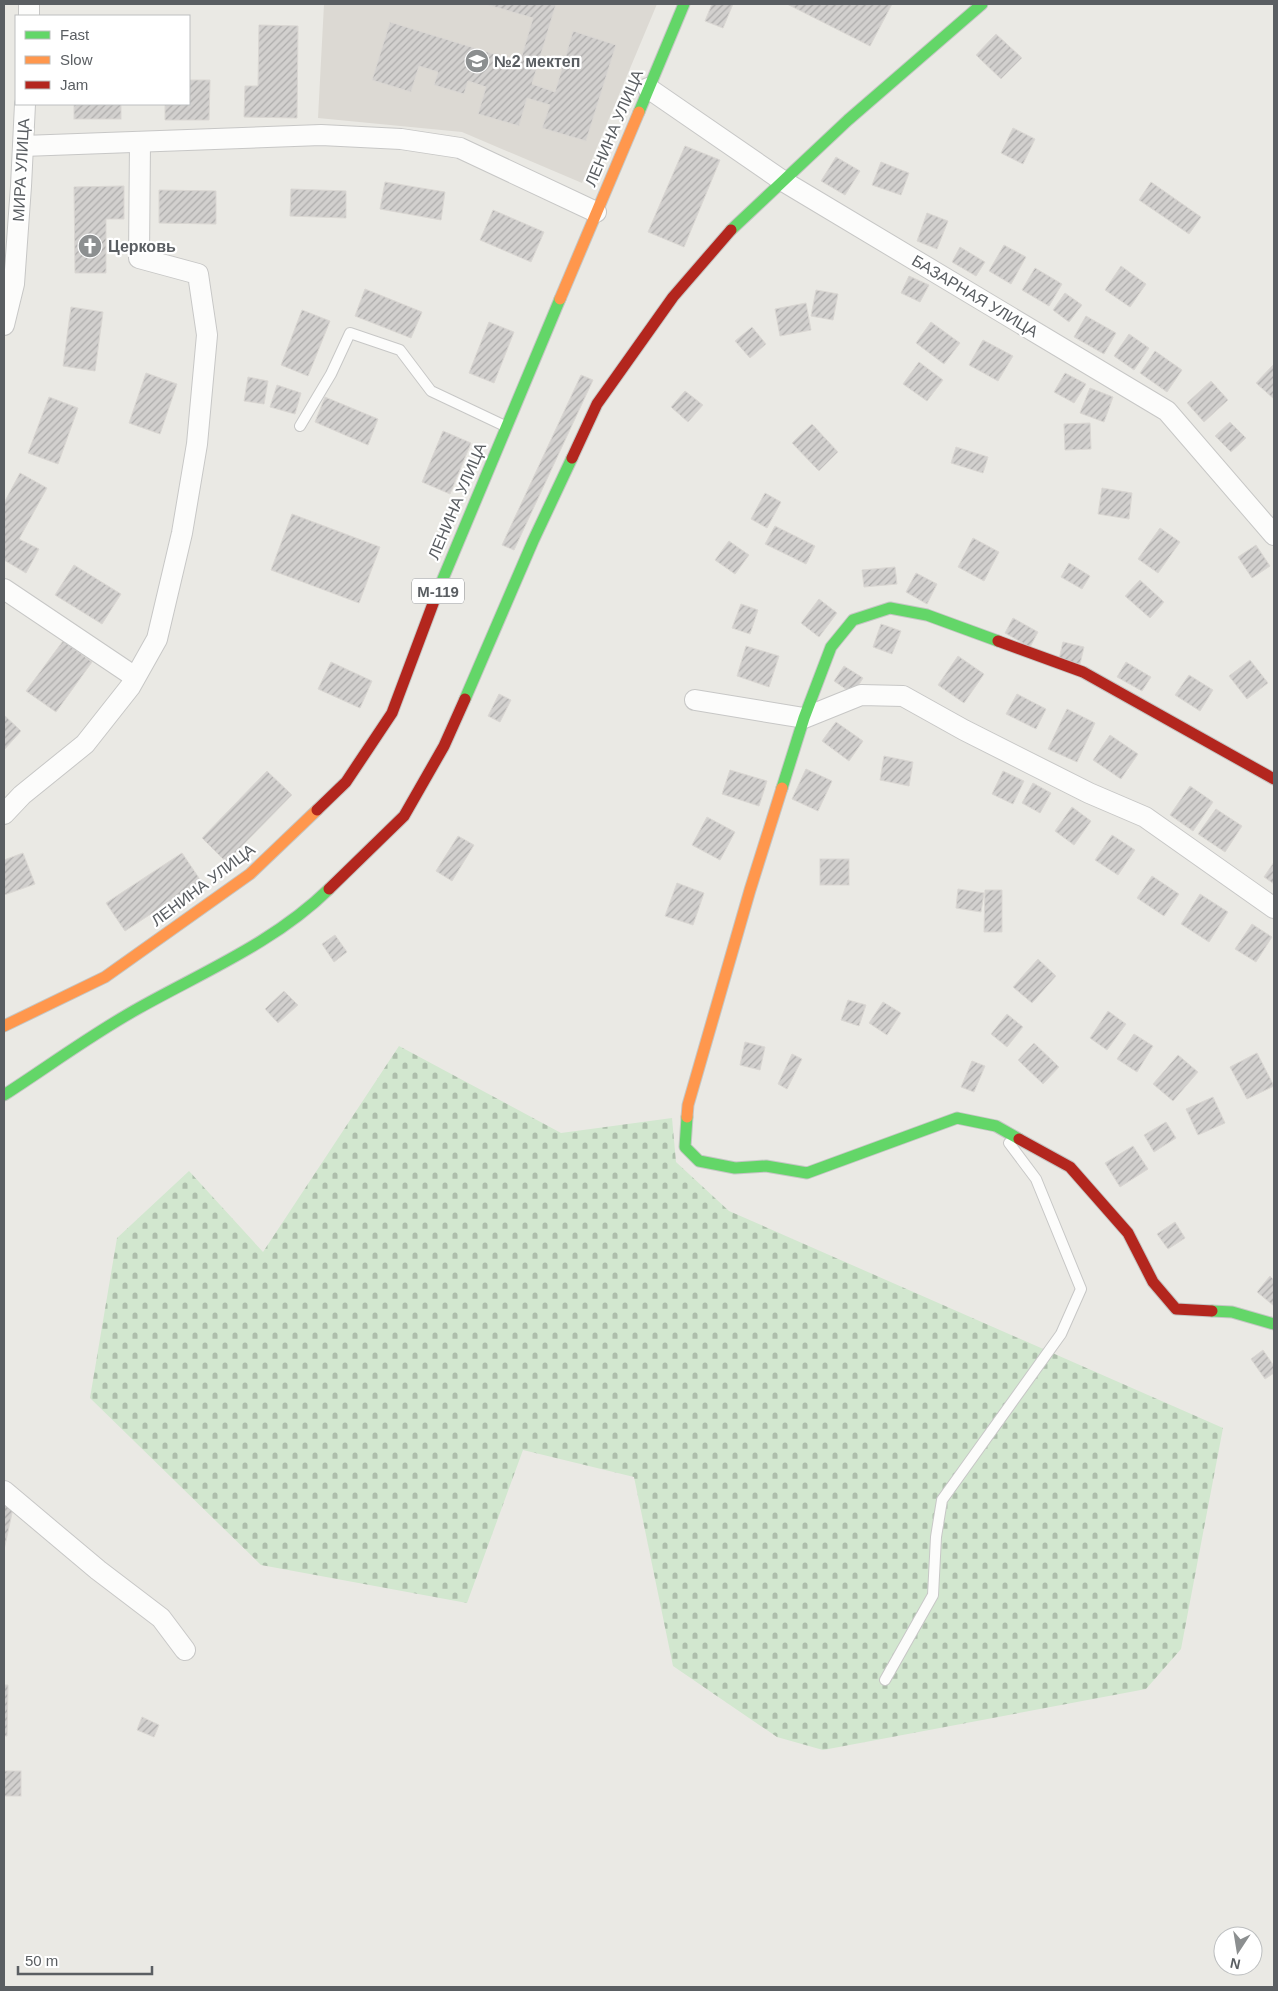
<svg xmlns="http://www.w3.org/2000/svg" width="1278" height="1991" font-family="Helvetica,sans-serif">
<style>
.education{fill:#dcd9d3}
.cemetery{fill:url(#cemetery-stones)}
.building{fill:url(#building-hatch);stroke:#dad7d3}
.lines{fill:none;stroke-linecap:round;stroke-linejoin:round}
.lane-casing{stroke:#c7c7c6;stroke-width:12}
.street-casing{stroke:#c7c7c6;stroke-width:22}
.fast-casing{stroke:#c5c6c4;stroke-width:13}
.slow-casing{stroke:#c5c6c4;stroke-width:13}
.jam-casing{stroke:#c5c6c4;stroke-width:13}
.lane{stroke:#fcfcfb;stroke-width:10}
.street{stroke:#fcfcfb;stroke-width:20}
.fast{stroke:#63d668;stroke-width:11}
.slow{stroke:#ff974d;stroke-width:11}
.jam{stroke:#b3261e;stroke-width:11}
.labels{text-anchor:middle;dominant-baseline:central;stroke-width:4.5;stroke-linejoin:round;paint-order:stroke}
.shield{fill:#fff;stroke:#8c8e91;stroke-width:1}
.shield-label{font-size:15px;font-weight:bold;fill:#5a5e62}
.poi-label{font-size:16px;font-weight:bold;fill:#5a5e62;stroke:#fff;text-anchor:start}
.street-label{font-size:16px;fill:#5a5e62;stroke:#fff}
</style>
<defs>
<pattern id="cemetery-stones" width="16" height="16" patternUnits="userSpaceOnUse" patternTransform="scale(1.25)"><rect width="16" height="16" fill="#d2e7cf"/><path d="M2 7V4a2 2 0 0 1 4 0v3zM10 15v-3a2 2 0 0 1 4 0v3z" fill="#adbeab"/></pattern>
<pattern id="building-hatch" width="6" height="6" patternUnits="userSpaceOnUse" patternTransform="scale(1.25)"><rect width="6" height="6" fill="#d2d0ce"/><path d="M-1 1l2-2M0 6l6-6M5 7l2-2" fill="none" stroke="#adacab"/></pattern>
</defs>
<rect width="100%" height="100%" fill="#eae9e4"/>
<path class="education" d="M324 4H657L582 183 462 132 318 118Z"/>
<path class="cemetery" d="M399 1046 561 1133 672 1118 676 1162 729 1211 1223 1428 1181 1649 1146 1689 823 1750 777 1737 673 1666 634 1477 523 1450 467 1603 261 1565 90 1398 117 1238 189 1171 263 1252Z"/>
<g class="building">
<path d="M485 4H556L532 84 555 92 573 31 616 45 586 141 542 128 550 105 527 98 519 126 478 114 486 87 468 81 464 94 434 85 438 72 419 66 411 92 372 80 390 22 520 62 533 18Z"/>
<path d="M712 4H733L723 28 705 21Z"/>
<path d="M787 4H892L870 46Z"/>
<path d="M259 25 298 26 297 118 244 117 245 86H258Z"/>
<path d="M996 34 1022 58 1001 79 976 55Z"/>
<path d="M189 80H210L209 120H165V104H189Z"/>
<rect x="74" y="104" width="47" height="15"/>
<path d="M1013 128 1035 139 1023 164 1001 153Z"/>
<path d="M685 146 720 160 684 247 648 232Z"/>
<path d="M836 157 860 171 845 195 821 181Z"/>
<path d="M881 162 909 173 901 195 872 185Z"/>
<path d="M385 182 445 192 441 220 380 209Z"/>
<path d="M1151 182 1201 217 1189 234 1139 200Z"/>
<path d="M124 186V219H106V273H75L74 187Z"/>
<path d="M291 189 346 191V218L290 216Z"/>
<path d="M159 190 216 191V224L159 223Z"/>
<path d="M493 210 544 232 531 262 480 240Z"/>
<path d="M927 213 948 221 937 249 917 241Z"/>
<path d="M1004 245 1026 257 1011 284 989 271Z"/>
<path d="M960 247 985 262 976 276 952 262Z"/>
<path d="M1121 266 1146 284 1130 307 1105 290Z"/>
<path d="M1035 268 1062 284 1049 306 1022 290Z"/>
<path d="M909 276 929 285 920 302 901 293Z"/>
<path d="M365 289 422 312 411 338 355 316Z"/>
<path d="M816 290 838 294 833 320 811 316Z"/>
<path d="M1065 293 1082 305 1069 322 1053 310Z"/>
<path d="M806 303 811 330 780 336 775 309Z"/>
<path d="M71 307 103 312 95 371 63 366Z"/>
<path d="M302 310 330 321 308 376 281 365Z"/>
<path d="M1086 316 1116 333 1104 354 1074 337Z"/>
<path d="M489 322 514 332 494 383 469 373Z"/>
<path d="M931 322 960 343 944 364 916 343Z"/>
<path d="M752 327 766 344 750 358 735 341Z"/>
<path d="M1129 334 1149 348 1134 370 1114 356Z"/>
<path d="M983 340 1013 356 998 381 969 365Z"/>
<path d="M1155 351 1182 370 1167 392 1140 373Z"/>
<path d="M919 362 943 380 927 401 903 384Z"/>
<path d="M1274 364V399L1256 383Z"/>
<path d="M146 373 177 384 160 434 129 423Z"/>
<path d="M1065 373 1086 384 1074 403 1054 392Z"/>
<path d="M581 375 593 380 514 550 502 545Z"/>
<path d="M248 377 268 381 264 404 244 401Z"/>
<path d="M1211 381 1228 400 1204 422 1187 403Z"/>
<path d="M277 385 301 393 295 414 270 407Z"/>
<path d="M1090 388 1113 397 1104 422 1080 413Z"/>
<path d="M685 391 703 405 688 422 671 407Z"/>
<path d="M49 397 78 408 58 464 28 453Z"/>
<path d="M325 397 378 419 368 445 315 422Z"/>
<path d="M1230 422 1246 438 1231 452 1215 436Z"/>
<path d="M1090 423 1091 449 1065 450 1064 424Z"/>
<path d="M812 424 838 452 819 471 792 443Z"/>
<path d="M443 431 471 443 450 494 422 482Z"/>
<path d="M956 447 988 457 983 473 951 463Z"/>
<path d="M20 473 47 488 19 539 39 549 26 573 4 560V503Z"/>
<path d="M1102 488 1132 493 1129 519 1098 514Z"/>
<path d="M765 493 781 502 767 528 751 519Z"/>
<path d="M292 514 380 547 359 603 271 570Z"/>
<path d="M775 526 815 546 806 564 765 544Z"/>
<path d="M1160 528 1180 542 1158 573 1138 559Z"/>
<path d="M973 538 999 552 984 581 958 567Z"/>
<path d="M729 541 749 555 735 574 715 560Z"/>
<path d="M1256 545 1270 566 1252 578 1238 557Z"/>
<path d="M1069 563 1090 576 1082 589 1061 577Z"/>
<path d="M74 565 121 594 102 624 55 595Z"/>
<path d="M895 567 897 584 864 587 862 570Z"/>
<path d="M916 573 937 584 927 604 906 592Z"/>
<path d="M1140 580 1164 602 1150 618 1125 596Z"/>
<path d="M819 599 837 613 819 637 801 623Z"/>
<path d="M741 604 758 610 750 634 732 628Z"/>
<path d="M1013 618 1038 632 1030 647 1005 633Z"/>
<path d="M881 624 901 631 892 654 873 647Z"/>
<path d="M63 641 92 662 56 712 26 691Z"/>
<path d="M1063 642 1084 647 1080 664 1059 659Z"/>
<path d="M746 646 779 656 769 687 737 676Z"/>
<path d="M958 656 984 674 964 703 938 685Z"/>
<path d="M1250 660 1268 683 1247 699 1229 676Z"/>
<path d="M331 662 372 681 360 708 318 689Z"/>
<path d="M1126 662 1151 677 1142 691 1117 677Z"/>
<path d="M844 666 863 678 853 694 834 681Z"/>
<path d="M1189 675 1213 690 1200 711 1175 695Z"/>
<path d="M499 694 511 700 500 722 488 716Z"/>
<path d="M1017 694 1046 709 1036 729 1006 714Z"/>
<path d="M1067 709 1095 723 1077 762 1048 749Z"/>
<path d="M4 715 21 731 4 750Z"/>
<path d="M836 722 863 741 849 761 822 741Z"/>
<path d="M1110 735 1138 754 1121 779 1093 760Z"/>
<path d="M884 756 913 762 909 786 880 780Z"/>
<path d="M806 769 832 781 818 811 792 799Z"/>
<path d="M730 770 767 781 759 806 722 794Z"/>
<path d="M267 771 292 795 226 862 202 838Z"/>
<path d="M1003 771 1024 781 1013 804 992 794Z"/>
<path d="M1033 783 1051 793 1040 813 1022 803Z"/>
<path d="M1190 786 1213 802 1193 831 1170 815Z"/>
<path d="M1072 807 1091 821 1074 845 1055 831Z"/>
<path d="M1216 809 1242 826 1225 852 1198 834Z"/>
<path d="M707 817 735 832 720 860 692 845Z"/>
<path d="M1112 835 1135 850 1118 875 1095 860Z"/>
<path d="M458 836 474 845 452 881 436 871Z"/>
<path d="M23 853 35 884 4 895V860Z"/>
<path d="M182 853 201 881 125 931 106 903Z"/>
<rect x="820" y="859" width="29" height="26"/>
<path d="M1274 862V884L1264 877Z"/>
<path d="M1152 876 1179 894 1164 916 1137 898Z"/>
<path d="M677 883 704 893 693 925 665 916Z"/>
<path d="M958 889 984 893 981 912 956 908Z"/>
<path d="M985 890H1002V932H984Z"/>
<path d="M1200 894 1228 912 1209 942 1181 924Z"/>
<path d="M1252 924 1272 937 1256 962 1235 949Z"/>
<path d="M335 935 347 952 334 962 322 944Z"/>
<path d="M1038 959 1056 976 1032 1003 1013 987Z"/>
<path d="M284 991 298 1005 278 1023 265 1009Z"/>
<path d="M848 1000 866 1005 859 1026 841 1020Z"/>
<path d="M883 1002 901 1013 887 1035 869 1023Z"/>
<path d="M1108 1011 1126 1024 1107 1050 1090 1038Z"/>
<path d="M1007 1014 1023 1027 1007 1047 991 1034Z"/>
<path d="M1134 1034 1153 1046 1137 1072 1117 1059Z"/>
<path d="M745 1042 765 1047 760 1070 740 1065Z"/>
<path d="M1034 1043 1059 1067 1043 1084 1018 1060Z"/>
<path d="M1257 1053 1274 1086 1247 1099 1230 1067Z"/>
<path d="M792 1054 802 1059 787 1089 778 1084Z"/>
<path d="M1178 1055 1198 1072 1173 1101 1153 1084Z"/>
<path d="M972 1061 985 1066 974 1092 961 1087Z"/>
<path d="M1213 1097 1225 1123 1198 1135 1186 1109Z"/>
<path d="M1166 1122 1176 1138 1154 1152 1144 1135Z"/>
<path d="M1133 1146 1148 1169 1120 1187 1105 1163Z"/>
<path d="M1175 1222 1185 1238 1168 1249 1157 1234Z"/>
<path d="M1270 1276 1274 1280V1306L1257 1292Z"/>
<path d="M1263 1350 1274 1366V1373L1265 1379 1251 1359Z"/>
<path d="M4 1502 14 1504 4 1550Z"/>
<path d="M4 1685H8L7 1736H4Z"/>
<path d="M142 1717 159 1725 154 1737 137 1730Z"/>
<rect x="4" y="1771" width="17" height="25"/>
</g>
<g class="lines">
<g class="lane-casing">
<g id="lane">
<path d="M300 426 331 374 350 333 400 350 431 391 505 426"/>
<path d="M885 1680 933 1595 936 1537 942 1500 1061 1334 1081 1289 1036 1179 1009 1143"/>
</g>
</g>
<g class="street-casing">
<g id="street">
<path d="M29 16V4"/>
<path d="M648 88 783 181 1167 411 1274 535"/>
<path d="M23 146 321 135 401 139 460 148 596 212"/>
<path d="M4 325 14 284 21 186 25 104"/>
<path d="M4 589 135 677"/>
<path d="M695 700 804 718 861 695 903 696 964 730 1089 793 1145 817 1274 908"/>
<path d="M4 814 22 795 85 744 130 687 157 639 182 533 197 444 207 335 198 274 139 258 140 142"/>
<path d="M4 1491 98 1570 161 1618 185 1650"/>
</g>
</g>
<g class="fast-casing">
<g id="fast">
<path d="M639 112 684 4"/>
<path d="M731 230 848 120 982 4"/>
<path d="M437 593 560 299"/>
<path d="M465 699 533 541 572 458"/>
<path d="M782 788 804 718 831 647 853 620 890 608 927 615 998 641"/>
<path d="M4 1095C49 1066 92 1034 139 1008 203 972 275 942 329 889"/>
<path d="M687 1117 685 1147 699 1161 735 1168 766 1166 807 1173 957 1118 996 1126 1019 1139"/>
<path d="M1212 1311 1232 1312 1274 1324"/>
</g>
</g>
<g class="slow-casing">
<g id="slow">
<path d="M560 299 639 112"/>
<path d="M4 1026 105 977 250 874 317 810"/>
<path d="M687 1117 688 1105 750 890 782 788"/>
</g>
</g>
<g class="jam-casing">
<g id="jam">
<path d="M572 458 597 404 673 297 731 230"/>
<path d="M998 641 1083 672 1274 779"/>
<path d="M317 810 346 782 392 713 437 593"/>
<path d="M329 889 404 816 444 746 465 699"/>
<path d="M1019 1139 1070 1167 1128 1233 1153 1282 1176 1309 1212 1311"/>
</g>
</g>
<use href="#lane" class="lane"/>
<use href="#street" class="street"/>
<use href="#fast" class="fast"/>
<use href="#slow" class="slow"/>
<use href="#jam" class="jam"/>
</g>
<defs>
<g id="school-disc" transform="scale(1.25)"><circle r="9.5" fill="#8c8f90" stroke="#fff"/><path d="M0-5L7-2L0 1L-7-2ZM-4 1L0 2.5L4 1V4Q0 6-4 4Z" fill="#fff"/></g>
<g id="church-disc" transform="scale(1.25)"><circle r="9.5" fill="#8c8f90" stroke="#fff"/><path d="M-1.2-6h2.4v3.5h3.3v2.4h-3.3V6h-2.4V-.1h-3.3v-2.4h3.3Z" fill="#fff"/></g>
</defs>
<g fill-rule="evenodd">
<use href="#school-disc" x="477" y="61"/>
<use href="#church-disc" x="90" y="246"/>
</g>
<g class="labels">
<rect class="shield" x="412" y="578.5" width="52" height="25" rx="4"/>
<g class="shield-label">
<text x="438" y="591">М-119</text>
</g>
<g class="poi-label">
<text x="494" y="61">№2 мектеп</text>
<text x="108" y="246">Церковь</text>
</g>
<g class="street-label">
<text transform="translate(614 128) rotate(-67)">ЛЕНИНА УЛИЦА</text>
<text transform="translate(21 170) rotate(-87)">МИРА УЛИЦА</text>
<text transform="translate(975 296) rotate(31)">БАЗАРНАЯ УЛИЦА</text>
<text transform="translate(457 501) rotate(-67)">ЛЕНИНА УЛИЦА</text>
<text transform="translate(203 885) rotate(-37)">ЛЕНИНА УЛИЦА</text>
</g>
</g>
<rect width="1278" height="1991" fill="none" stroke="#5a5e62" stroke-width="10"/>
<rect x="15" y="15" width="175" height="90" fill="#ffffff" stroke="#bdbfc0"/>
<rect x="25" y="31" width="25" height="8" fill="#63d668" stroke="#bdbfc0"/>
<text x="60" y="40" font-size="15" fill="#5a5e62">Fast</text>
<rect x="25" y="56" width="25" height="8" fill="#ff974d" stroke="#bdbfc0"/>
<text x="60" y="65" font-size="15" fill="#5a5e62">Slow</text>
<rect x="25" y="81" width="25" height="8" fill="#b3261e" stroke="#bdbfc0"/>
<text x="60" y="90" font-size="15" fill="#5a5e62">Jam</text>
<g transform="translate(1238 1951) rotate(192)"><circle r="24" fill="#ffffff" stroke="#bdbfc0"/>
<path d="M0-4L9 19L0 12L-9 19Z" fill="#8c8f90"/>
<text y="-8" font-size="14" font-weight="bold" text-anchor="middle" fill="#5a5e62">N</text>
</g>
<path d="M18 1966v8h134v-8" fill="none" stroke="#5a5e62" stroke-width="2.5"/>
<text x="25" y="1966" font-size="15" fill="#5a5e62" stroke="#ffffff" stroke-width="4" paint-order="stroke">50 m</text>
</svg>
